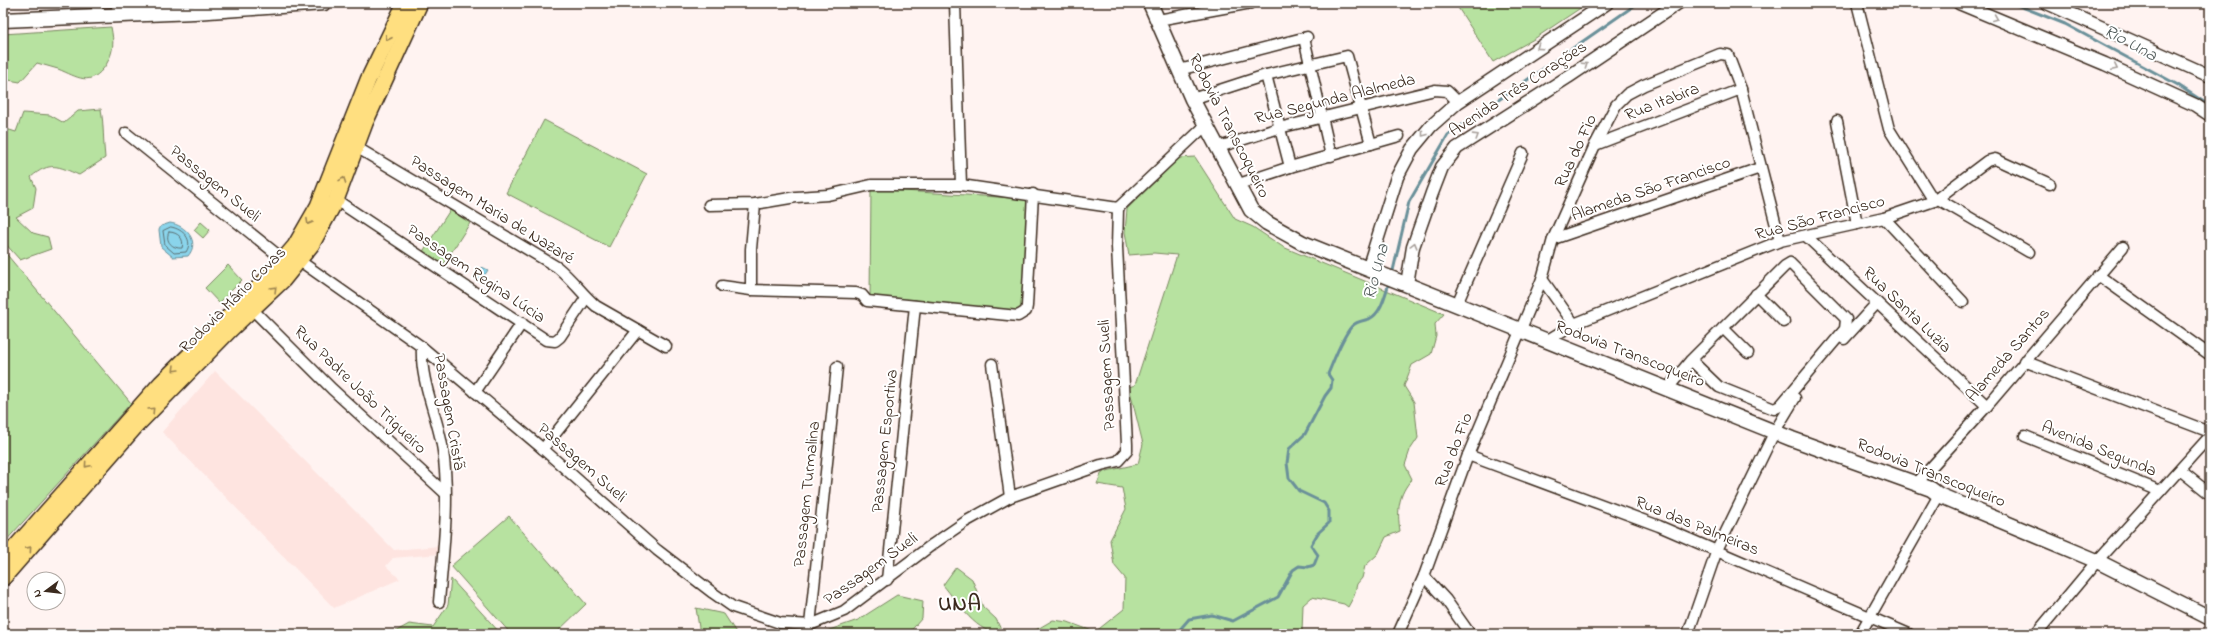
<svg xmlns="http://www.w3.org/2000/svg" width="2213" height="637" font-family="'Indie Flower',sans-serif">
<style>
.built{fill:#fee4e0}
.green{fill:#b7e2a0;stroke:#79865f}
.water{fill:#8ad4eb;stroke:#6a9099}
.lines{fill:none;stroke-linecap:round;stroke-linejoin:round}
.shore{stroke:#5b6e70;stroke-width:1}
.stream{stroke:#6a9099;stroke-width:3}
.minor-casing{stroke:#3b2a1e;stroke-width:13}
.tertiary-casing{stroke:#3b2a1e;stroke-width:15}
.secondary-casing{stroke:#3b2a1e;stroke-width:17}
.primary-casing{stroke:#3b2a1e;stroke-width:18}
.minor{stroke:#fff;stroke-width:10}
.tertiary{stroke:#fff;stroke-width:12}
.secondary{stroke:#fff;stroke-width:14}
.primary{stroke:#ffdf80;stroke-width:15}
.oneway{stroke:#a79f9a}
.oneway2{stroke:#9d844f}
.labels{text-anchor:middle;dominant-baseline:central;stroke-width:4;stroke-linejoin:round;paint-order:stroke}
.street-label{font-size:17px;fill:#3b2a1e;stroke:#fff}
.water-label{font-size:18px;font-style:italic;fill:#535d5c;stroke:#fff}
.district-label{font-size:21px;font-weight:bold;letter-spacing:1px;fill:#3b2a1e;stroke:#fff}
</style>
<rect width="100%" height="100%" fill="#fff3f1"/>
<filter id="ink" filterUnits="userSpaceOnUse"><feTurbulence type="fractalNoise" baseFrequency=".025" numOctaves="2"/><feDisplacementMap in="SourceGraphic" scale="8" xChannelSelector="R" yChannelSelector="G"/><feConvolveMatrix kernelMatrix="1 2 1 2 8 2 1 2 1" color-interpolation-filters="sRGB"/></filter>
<g filter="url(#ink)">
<path class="built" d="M215 371 394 550 440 546V554L393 558 386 566 400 579 334 608 162 432Z"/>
<g class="green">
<path d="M1455 3H1588L1534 39 1493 62Z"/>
<path d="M111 27C114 42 114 51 106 65 90 88 78 77 58 69 51 67 44 65 37 63L20 82 3 79V34Z"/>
<path d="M101 109C104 125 103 141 105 158L79 175C58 166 50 161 31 177L36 188 33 208 16 217 33 233 48 237 51 249 20 260 3 241V128L16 132 23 113 50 115 64 123 78 111Z"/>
<path d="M544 120 647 174 609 247 506 193Z"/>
<path d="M1195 157 1235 219 1253 227 1283 247 1444 314 1435 324 1436 336 1431 354 1412 365 1404 386 1414 402 1418 438 1410 450 1405 465 1412 479C1398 495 1397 510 1400 531L1386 537 1378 554 1365 566 1362 578 1357 584 1354 596 1348 607 1344 604 1312 597 1303 605 1302 632 1296 634H1029L1053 620 1068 622 1095 632 1124 609 1125 578 1114 565 1110 540 1126 509 1122 488 1097 484 1102 472 1138 464 1143 444 1129 387 1135 385 1177 255 1154 253 1129 255 1125 232 1127 209 1179 158Z"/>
<path d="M871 189 1029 199 1024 311 870 299Z"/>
<path d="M450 210 470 223 442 267 422 253Z"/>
<path d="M201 222 210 230 203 238 194 230Z"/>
<path d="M3 250 131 403 3 544Z"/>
<path d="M228 265 242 280 219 303 205 288Z"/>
<path d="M509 516 586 604 555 634H511L451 566Z"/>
<path d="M956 567 972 579 983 607 996 619 1003 634C976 634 959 604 943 585Z"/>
<path d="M451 579 501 634H391L409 624 433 627 448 605Z"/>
<path d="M897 595 923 601 922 618 908 634H818L858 620Z"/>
<path d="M696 608 724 614 737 634H700Z"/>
</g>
<g class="water">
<path d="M170 223C185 225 201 241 188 256L173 257 161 247 159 230 161 226Z"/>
<path d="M482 267 488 270 480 282 475 278Z"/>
</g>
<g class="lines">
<g class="shore">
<path d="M171 227C183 229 194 240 186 252L174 253 165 245 163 231Z"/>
<path d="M169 232C178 232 185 239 182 248 173 249 164 241 169 232Z"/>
</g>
<g class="stream">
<path d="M2012 3 2065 24 2178 85 2210 106"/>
<path d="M1392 275 1409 202 1448 135 1638 3"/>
<path d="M1176 634 1189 619 1212 615 1233 621 1278 597 1293 570 1299 566 1308 567 1314 565 1318 555 1311 545 1318 533 1329 523V511L1324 503 1299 491 1289 478 1287 463 1289 449 1305 434 1325 396 1331 388 1332 380 1328 374C1334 360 1342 337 1352 326 1357 321 1362 321 1369 319 1381 314 1385 295 1389 283"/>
</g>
<g class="minor-casing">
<g id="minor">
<path d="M955 3 961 185"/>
<path d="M1857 3 1889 129 1934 201"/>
<path d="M97 8 98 3"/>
<path d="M1158 20 1251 3"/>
<path d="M1304 38 1331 156"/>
<path d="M1179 70 1307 37"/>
<path d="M1266 75 1290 167"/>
<path d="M1192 99 1266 75 1347 56 1371 144"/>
<path d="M1837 121 1857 224"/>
<path d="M126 133 284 260"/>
<path d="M1595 145 1741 89"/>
<path d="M356 147 557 267C572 279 582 294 596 306L666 346"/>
<path d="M1216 148 1279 128 1435 90 1447 91 1458 102"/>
<path d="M1236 185 1290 167 1399 136"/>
<path d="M1938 199 2029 252"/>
<path d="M336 200 546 340 555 341 560 337 586 298"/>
<path d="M709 205 755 204 796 197 828 195 871 185H961L1118 208"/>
<path d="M1884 218 1963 302"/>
<path d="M1806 236 1987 406"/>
<path d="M1553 239 1760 168"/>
<path d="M300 261 422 347 543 449 657 550 713 593 733 607 780 623 810 625 844 611 933 544 965 522 1010 497 1101 465 1118 461 1127 451V444L1117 247 1118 208 1205 126"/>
<path d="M2098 275 2210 355"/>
<path d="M1542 279 1574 324"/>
<path d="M722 286 751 290 856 293 862 295 867 301 1018 316 1026 311 1027 306 1033 194"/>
<path d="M751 290V249L755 204"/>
<path d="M1756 294 1784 322"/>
<path d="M1457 304 1523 153"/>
<path d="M253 310 332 389 445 493"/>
<path d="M1723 328 1748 353"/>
<path d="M1844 339 1877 303"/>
<path d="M1546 341 1574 324 1780 241 1884 218 1934 201 1987 161 1995 159 2050 184"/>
<path d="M422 347C420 383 438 416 443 451 450 500 443 553 439 602"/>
<path d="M2024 361 2210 432"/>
<path d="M992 364 1010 497"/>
<path d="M1668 388 1691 360 1785 266 1790 263 1846 319 1845 329 1780 406 1774 409 1719 387 1691 360"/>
<path d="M475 392 522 323"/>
<path d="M2025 436 2160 491"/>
<path d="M543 449 638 330"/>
<path d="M1468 455 1659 526 1909 634"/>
<path d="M2180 470 2210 494"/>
<path d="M1916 484 1987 406 2123 247"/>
<path d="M1424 576 1446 600 1470 634"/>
<path d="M887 580 915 306"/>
<path d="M810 625 837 367"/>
<path d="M1398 634 1424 576 1468 455 1542 279 1553 239 1595 145 1616 105 1627 94 1644 85 1720 54 1728 55 1741 89 1780 241"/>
<path d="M1688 634 1717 550 1775 431 1795 398"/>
<path d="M1860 634 1939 495"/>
<path d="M2036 634 2097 561 2210 436"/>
</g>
</g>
<g class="tertiary-casing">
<g id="tertiary">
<path d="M1959 3 2105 64 2195 105 2210 115"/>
<path d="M2047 3 2210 76"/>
<path d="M1368 269 1397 177 1412 149 1431 126 1458 102 1607 3"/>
<path d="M1407 284 1413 247 1432 193 1442 167 1457 148 1568 77 1678 3"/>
</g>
</g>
<g class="secondary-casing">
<g id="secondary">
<path d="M1150 3 1192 99 1251 210 1267 223 1303 243 1792 439 1931 489 1939 495 2097 561 2210 618"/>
<path d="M119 6 152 3"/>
<path d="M3 20 194 12 324 3"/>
</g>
</g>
<g class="primary-casing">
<g id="primary">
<path d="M3 561 161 383 264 282 295 246 318 206 368 80 405 3"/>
<path d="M3 578 135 427 231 329 283 280 312 244 336 200 365 123 420 3"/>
</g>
</g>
<use href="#minor" class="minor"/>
<use href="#tertiary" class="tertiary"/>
<use href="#secondary" class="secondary"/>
<use href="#primary" class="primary"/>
</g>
<defs><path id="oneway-chevron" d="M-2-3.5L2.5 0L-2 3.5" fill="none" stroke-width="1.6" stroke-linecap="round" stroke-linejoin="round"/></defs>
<g class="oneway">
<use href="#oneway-chevron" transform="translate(1995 18) rotate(23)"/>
<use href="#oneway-chevron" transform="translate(1539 47) rotate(146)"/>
<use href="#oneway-chevron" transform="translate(1585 65) rotate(-34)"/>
<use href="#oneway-chevron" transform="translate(2115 68) rotate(25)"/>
<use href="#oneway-chevron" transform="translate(1424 134) rotate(128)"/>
<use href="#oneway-chevron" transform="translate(1476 136) rotate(-32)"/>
<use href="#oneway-chevron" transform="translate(1414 245) rotate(-75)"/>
</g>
<g class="oneway2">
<use href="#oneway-chevron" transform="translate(388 38) rotate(115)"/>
<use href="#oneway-chevron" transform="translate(343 180) rotate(-70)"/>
<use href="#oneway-chevron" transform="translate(309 222) rotate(119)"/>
<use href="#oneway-chevron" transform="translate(274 289) rotate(-45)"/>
<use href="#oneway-chevron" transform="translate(175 369) rotate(135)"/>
<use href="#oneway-chevron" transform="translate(152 410) rotate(-46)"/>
<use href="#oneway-chevron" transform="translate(87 465) rotate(131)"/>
<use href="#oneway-chevron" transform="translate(29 549) rotate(-49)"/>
</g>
</g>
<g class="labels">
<g class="street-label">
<text transform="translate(1518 89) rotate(-33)">Avenida Três Corações</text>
<text transform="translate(1335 99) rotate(-14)">Rua Segunda Alalmeda</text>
<text transform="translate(1662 102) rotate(-21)">Rua Itabira</text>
<text transform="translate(1229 126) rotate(63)">Rodovia Transcoqueiro</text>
<text transform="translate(1576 151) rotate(-65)">Rua do Fio</text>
<text transform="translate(215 184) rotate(39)">Passagem Sueli</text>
<text transform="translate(1651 189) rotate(-19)">Alameda São Francisco</text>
<text transform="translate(492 210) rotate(32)">Passagem Maria de Nazaré</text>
<text transform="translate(1820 218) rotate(-15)">Rua São Francisco</text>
<text transform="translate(476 274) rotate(34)">Passagem Regina Lúcia</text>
<text transform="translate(233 300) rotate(-45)">Rodovia Mário Covas</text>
<text transform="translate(1907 310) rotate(44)">Rua Santa Luzia</text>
<text transform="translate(1630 354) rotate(21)">Rodovia Transcoqueiro</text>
<text transform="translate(2008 355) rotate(-49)">Alameda Santos</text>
<text transform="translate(1107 375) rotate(-93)">Passagem Sueli</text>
<text transform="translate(360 390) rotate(44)">Rua Padre João Trigueiro</text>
<text transform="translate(449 412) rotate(80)">Passagem Cristã</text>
<text transform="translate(885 441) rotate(-84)">Passagem Esportiva</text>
<text transform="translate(2099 449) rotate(22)">Avenida Segunda</text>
<text transform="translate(1454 450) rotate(-69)">Rua do Fio</text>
<text transform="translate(582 463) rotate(41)">Passagem Sueli</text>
<text transform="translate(1931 473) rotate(22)">Rodovia Transcoqueiro</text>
<text transform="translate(807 494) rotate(-84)">Passagem Turmalina</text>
<text transform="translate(1697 526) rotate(22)">Rua das Palmeiras</text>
<text transform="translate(871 569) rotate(-36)">Passagem Sueli</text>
</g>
<g class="water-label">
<text transform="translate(2130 44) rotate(29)">Rio Una</text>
<text transform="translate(1377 272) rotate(-75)">Rio Una</text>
</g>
<g class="district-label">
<text x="960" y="605">UNA</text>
</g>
</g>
<rect width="2213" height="637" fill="none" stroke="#fff" stroke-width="16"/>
<rect x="8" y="8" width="2197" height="621" fill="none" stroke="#3b2a1e" stroke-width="1.5" filter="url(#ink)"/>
<g transform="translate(46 591) rotate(255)"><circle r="19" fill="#ffffff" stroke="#b1aaa5"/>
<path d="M0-3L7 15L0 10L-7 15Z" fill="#3b2a1e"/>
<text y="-6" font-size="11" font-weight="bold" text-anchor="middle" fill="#3b2a1e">N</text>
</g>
</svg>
